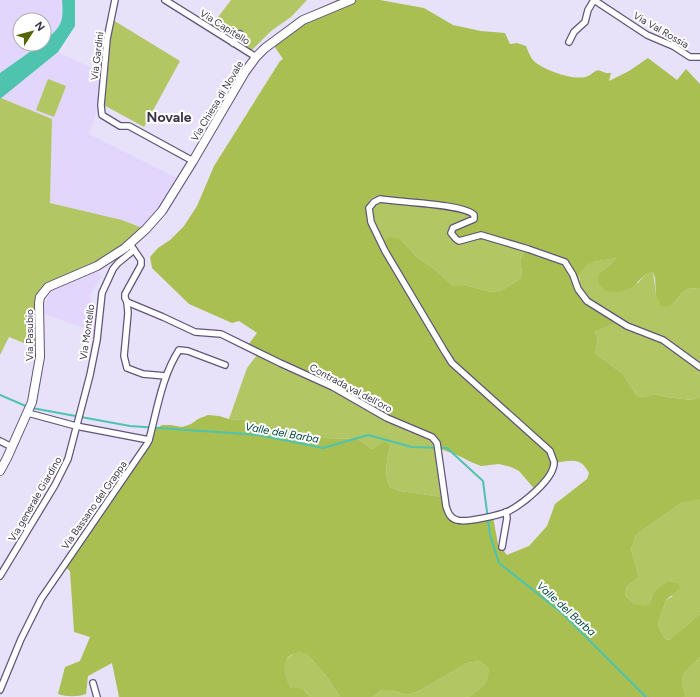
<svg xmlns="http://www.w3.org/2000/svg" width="700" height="697" font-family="Figtree,sans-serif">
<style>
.built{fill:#e2d6fd}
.green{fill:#b2c664}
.forest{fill:#aabf51;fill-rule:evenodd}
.water{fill:#4ec3ad}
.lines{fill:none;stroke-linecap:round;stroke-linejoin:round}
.stream{stroke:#4ec3ad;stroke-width:2}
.street-casing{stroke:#605578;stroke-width:8}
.secondary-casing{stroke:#605578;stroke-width:10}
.street{stroke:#fff;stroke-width:5.5}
.secondary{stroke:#fff;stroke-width:8}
.labels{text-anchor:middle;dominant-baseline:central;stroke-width:4;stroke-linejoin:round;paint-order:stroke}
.street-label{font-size:10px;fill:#3b3646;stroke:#fff}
.water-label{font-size:11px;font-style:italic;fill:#00493e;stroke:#fff}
.district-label{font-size:14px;font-weight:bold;fill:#3b3646;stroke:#fff}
</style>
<rect width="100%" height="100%" fill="#e8e1fa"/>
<g class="built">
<path d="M0 0H62L63 15 58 30 44 41V20H20V44H41L0 73Z"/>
<path d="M58 52 104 74 100 103 89 134 181 180 145 229 122 220 50 203 52 119 1 98Z"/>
<path d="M96 268 103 279 100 278 90 296 95 314 94 332 45 314V306L47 298 55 287Z"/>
</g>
<g class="green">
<path d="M231 0H307L291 17 271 31 251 51 212 25Z"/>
<path d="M113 20 180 61 144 127 100 103Z"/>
<path d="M48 79 66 86 54 117 36 110Z"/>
<path d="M1 98 52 119 50 203 122 220 145 229 131 243 44 292 38 312 41 350 9 337 0 355V99Z"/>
<path d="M374 196 439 202 463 206 474 211V217L460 238 480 232 526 246 520 261 522 272 520 279 502 290 492 292 468 286H453L432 267 417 257 400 239 381 242 369 201Z"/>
<path d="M616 258 611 264 599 273 638 283 645 275 653 272 656 295 671 306 683 292 690 288 700 289V397L692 400 666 397 654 394 644 397 637 396 623 374 595 353 598 340 595 332 618 321 589 300 579 286 580 273 582 268 592 262Z"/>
<path d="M257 355 297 373 427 436 434 441 443 497 400 491 390 487C383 474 387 460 390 447L381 445 372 449 357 438 333 439 323 437 312 438 304 432 278 426 267 427 257 421 229 419 247 368Z"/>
<path d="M696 499H700V614C689 622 681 632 670 640L665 638 660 630 658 623 666 600 673 596 653 594 649 604 645 607 634 604 625 595 627 586 639 577 631 549 636 535 681 503Z"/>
<path d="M294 653H306L327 677 340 697H310L306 692 291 688C286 680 281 668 286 660 288 658 292 655 294 653Z"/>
<path d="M700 657V697H686C677 674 684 673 700 657Z"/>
<path d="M480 661 489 669V678L483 687 469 697H373L382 690H390L407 695 421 690 467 663Z"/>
</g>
<path class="forest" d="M337 0H380L424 8 453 25 481 31 505 33 510 44 517 43 526 46C528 51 531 59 535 62 544 70 576 82 588 76 591 75 594 71 598 70L606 73H611L609 81 629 71 648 58 677 80 686 69 700 84V289L690 288 683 292 671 306H661L656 295 655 278 653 272 645 275 631 288 619 292 605 291 598 282 599 273 611 264 616 258C608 260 598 260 591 263 583 267 580 270 579 279 579 299 605 311 619 321L595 332 598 340 595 353 623 374 637 396 644 397 654 394 666 397 692 400 700 397V499L681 503 636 535 631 549 639 577 627 586 625 595 634 604 645 606 649 604 653 594 660 587 668 582 678 583 680 588 666 600 658 623 660 630 665 638 669 640C681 632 689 622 700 614V657C684 673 677 674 686 697H469C481 688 489 685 489 669L480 661 467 663 421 690 407 695 390 690H382L373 697H340L327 677 306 653C302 653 297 652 293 654 279 661 285 678 291 688 299 687 305 690 310 697H119L112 663 88 676 86 694C77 697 67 697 58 694L65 667 80 661 90 637 74 632 70 571 63 565 136 460 145 452 147 442 154 430 162 425H171L182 427 191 424 198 419 208 415 219 416 229 419 257 421 267 427 278 426 293 429 304 432 312 438 323 437 333 439 357 438 372 449 386 441 390 447C387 460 383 474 390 487L400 491 443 497 448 516 457 522 493 517 498 544 507 555 529 546 547 526 555 504 587 479 589 473C580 456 571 461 554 463L537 492 519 471 511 467 499 464 481 466 471 462 457 455 438 448 434 441 427 436 245 349 257 333 239 321 232 323 189 304 152 268 150 257 158 248 170 240 184 226 197 206 214 166 280 61 283 59 270 40 296 19ZM374 196 439 202 463 206 474 211 473 217 455 225 452 232 459 238 480 232 526 246 520 261 522 272 520 279 502 290 492 292 468 286H453L432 267 417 257 400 239 390 237 381 242 369 201Z"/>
<path class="water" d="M62 0H75V26L58 52 0 99V73L41 44H44V41C61 27 64 23 62 0Z"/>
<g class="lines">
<g class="stream">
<path d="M0 395 28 407"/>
<path d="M32 408 130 426 259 435 323 448 368 435 412 447 447 448 483 481 490 535 499 563 561 612 646 697"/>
</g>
<g class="street-casing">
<g id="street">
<path d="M115 0 107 39 101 105 102 115 120 126H129L193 161"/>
<path d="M165 0 256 57"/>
<path d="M594 0 647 35 673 46 690 57H700"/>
<path d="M569 42 574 32 585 22 588 10 594 0"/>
<path d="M233 43 240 34"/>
<path d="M130 244 141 260V265L125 294V298L127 302 163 317 195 332 221 334 280 363 333 387 387 418 432 437 437 443 446 506C448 513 450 518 457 520 466 523 500 515 509 511 522 504 555 479 554 462 553 459 551 454 550 451L452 363 445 352 385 251 371 222 369 208 374 202 380 199C398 202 465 204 474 215V219L453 228 451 233 456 239 459 241 481 235 528 249 565 262 573 275 578 289 587 301 627 326 663 340 700 367"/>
<path d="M127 302 128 313 124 356 127 368 143 374 166 376"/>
<path d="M149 440C157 410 162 376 179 350L188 351 225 365"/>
<path d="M0 441 12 447"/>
<path d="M502 547 507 518 506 512"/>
<path d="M0 576 55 485 68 459 90 375 97 340 102 293 113 269 118 263 134 250"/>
<path d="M93 683 97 697"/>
<path d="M0 690 21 639 41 599 147 444 149 440 76 426 28 413"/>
</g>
</g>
<g class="secondary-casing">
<path id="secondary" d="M0 471 7 458 32 402 40 357 39 303 40 297 48 287 97 266 125 248 146 229 162 211 193 161 245 72 256 57 265 48 303 20 351 0"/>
</g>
<use href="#street" class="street"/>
<use href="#secondary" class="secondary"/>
</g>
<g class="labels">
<g class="street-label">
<text transform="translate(225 27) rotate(32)">Via Capitello</text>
<text transform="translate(661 30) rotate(30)">Via Val Rossia</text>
<text transform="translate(97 56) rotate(-83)">Via Gardini</text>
<text transform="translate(217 101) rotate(-59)">Via Chiesa di Novale</text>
<text transform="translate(87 332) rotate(-82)">Via Montello</text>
<text transform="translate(29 335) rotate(-90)">Via Pasubio</text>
<text transform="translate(351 388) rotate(28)">Contrada val dell'oro</text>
<text transform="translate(35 499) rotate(-60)">Via generale Giardino</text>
<text transform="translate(94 505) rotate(-55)">Via Bassano del Grappa</text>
</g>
<g class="water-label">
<text transform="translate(282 433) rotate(10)">Valle del Barba</text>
<text transform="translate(566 609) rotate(42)">Valle del Barba</text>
</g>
<g class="district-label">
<text x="169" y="117">Novale</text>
</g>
</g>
<g transform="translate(32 32) rotate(54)"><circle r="19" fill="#ffffff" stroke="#b1afb5"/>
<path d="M0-3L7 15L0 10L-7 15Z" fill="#566408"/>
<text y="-6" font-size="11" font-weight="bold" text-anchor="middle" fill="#3b3646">N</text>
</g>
</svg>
